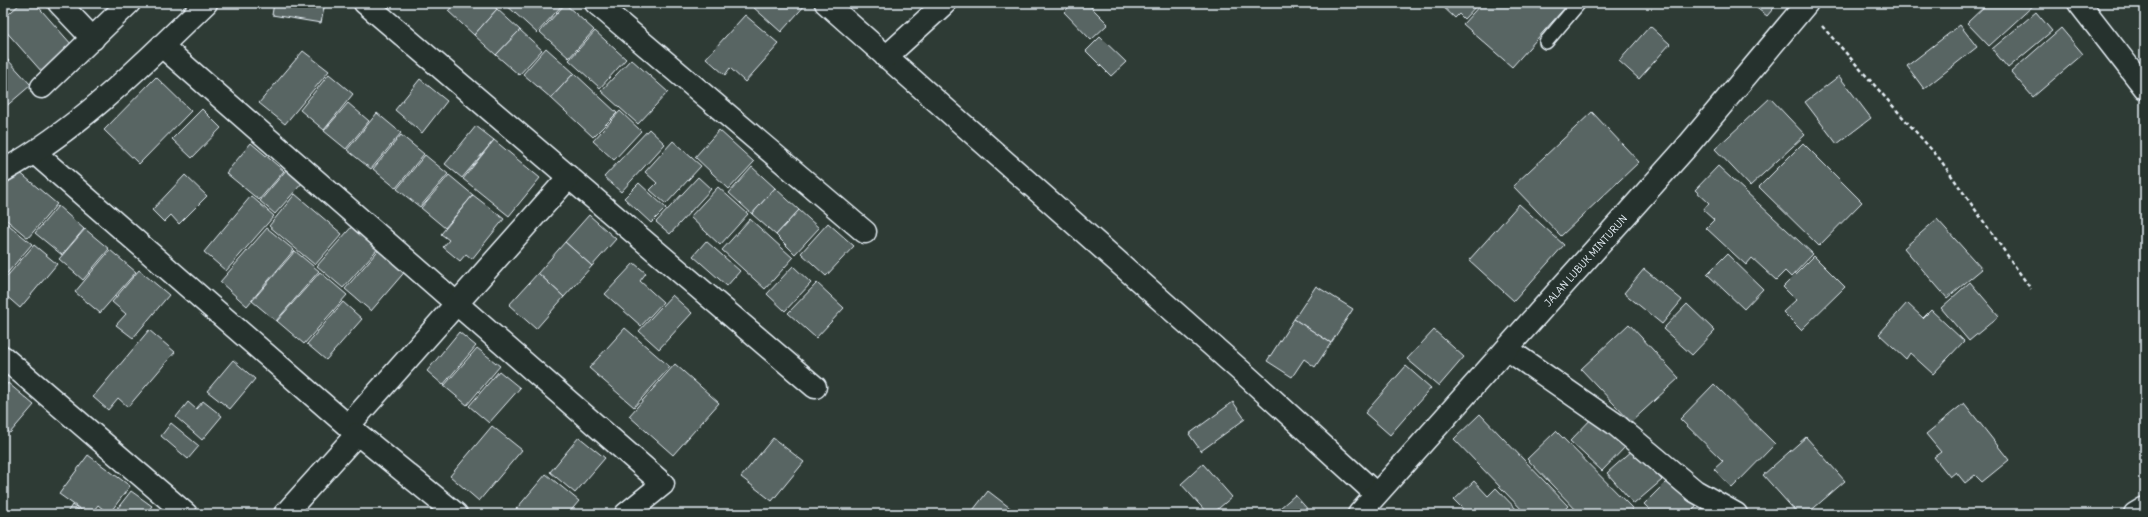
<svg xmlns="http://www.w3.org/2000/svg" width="2148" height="517" font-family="Delius,sans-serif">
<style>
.building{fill:#596563;stroke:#e8f1f8}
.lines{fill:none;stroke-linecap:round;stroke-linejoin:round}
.service-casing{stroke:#e8f1f8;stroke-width:16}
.minor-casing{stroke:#e8f1f8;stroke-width:25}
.tertiary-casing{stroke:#e8f1f8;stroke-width:25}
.path{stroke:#e8f1f8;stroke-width:2.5;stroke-dasharray:4 3;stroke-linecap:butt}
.service{stroke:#26332d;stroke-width:13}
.minor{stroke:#26332d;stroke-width:22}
.tertiary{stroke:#26332d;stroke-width:22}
.labels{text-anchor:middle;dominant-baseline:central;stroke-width:3;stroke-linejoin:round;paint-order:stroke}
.street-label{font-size:10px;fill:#e8f1f8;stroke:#26332d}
</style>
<rect width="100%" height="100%" fill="#2e3b35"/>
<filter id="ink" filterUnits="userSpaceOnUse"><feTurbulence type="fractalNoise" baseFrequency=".025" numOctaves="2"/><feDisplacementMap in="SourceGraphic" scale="8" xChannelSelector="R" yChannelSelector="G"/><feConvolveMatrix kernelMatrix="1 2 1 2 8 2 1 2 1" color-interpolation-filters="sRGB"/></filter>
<g filter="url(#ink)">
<g class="building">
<path d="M21 3H35L72 45 42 72 3 28V19Z"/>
<path d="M274 3H325L321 23 272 15Z"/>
<path d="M455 3H490L497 9 474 35 448 11Z"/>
<path d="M504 3H564L537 33Z"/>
<path d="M756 3H807L781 32 753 7Z"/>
<path d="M1073 3H1087L1108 24 1091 40 1064 12Z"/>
<path d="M1439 3H1479L1464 19 1459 14 1455 18Z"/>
<path d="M1482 3H1569L1512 67 1463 24Z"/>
<path d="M1750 3H1778L1767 16Z"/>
<path d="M1988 3H2036L1989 46 1967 23Z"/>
<path d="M565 4 594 30 569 58 540 32Z"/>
<path d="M497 9 520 30 496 55 474 35Z"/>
<path d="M2036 12 2052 31 2008 68 1992 49Z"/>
<path d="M745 15 779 44 745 82 730 68 725 75 706 58Z"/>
<path d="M1960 25 1977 47 1924 89 1907 66Z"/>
<path d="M1650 26 1670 44 1639 79 1619 61Z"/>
<path d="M2061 28 2083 54 2033 97 2011 72Z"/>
<path d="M520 30 542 50 519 75 496 55Z"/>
<path d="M595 31 626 59 600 88 569 60Z"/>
<path d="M1100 37 1126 62 1111 76 1086 51Z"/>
<path d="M546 48 574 73 551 98 523 74Z"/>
<path d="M303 51 329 71 285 124 259 103Z"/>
<path d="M7 59 31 85 3 109V62Z"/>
<path d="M631 59 668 92 638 124 601 91Z"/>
<path d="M574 73 617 113 593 137 551 98Z"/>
<path d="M329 74 353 94 324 130 300 110Z"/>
<path d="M1839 76 1871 118 1837 144 1805 102Z"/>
<path d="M156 77 191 111 139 164 104 130Z"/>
<path d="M420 79 447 101 422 133 395 110Z"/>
<path d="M1770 98 1805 135 1750 186 1715 149Z"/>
<path d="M348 103 369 121 346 149 324 131Z"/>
<path d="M202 109 221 128 192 158 172 139Z"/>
<path d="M620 111 641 131 614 160 593 141Z"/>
<path d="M1592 112 1639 162 1561 236 1513 186Z"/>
<path d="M377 113 401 133 371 169 347 150Z"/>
<path d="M476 126 494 140 462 178 445 164Z"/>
<path d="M649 129 665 144 621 192 604 177Z"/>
<path d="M719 130 754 162 729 189 695 157Z"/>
<path d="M401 135 424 154 396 188 373 169Z"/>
<path d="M494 140 540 178 509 216 463 179Z"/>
<path d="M673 141 701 166 666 204 650 190 657 183 645 172Z"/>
<path d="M251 143 284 171 259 200 226 173Z"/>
<path d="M1803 143 1862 202 1819 246 1759 187Z"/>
<path d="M425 155 448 174 420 207 397 189Z"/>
<path d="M1718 166 1813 254 1791 277 1785 271 1776 280 1752 258 1746 265 1706 228 1714 220 1703 210 1709 203 1695 190Z"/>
<path d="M752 167 775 188 752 214 729 193Z"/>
<path d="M287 169 303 182 275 214 260 201Z"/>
<path d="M18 171 57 204 28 238 3 217V186L4 187Z"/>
<path d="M185 175 207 196 179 224 171 215 164 222 152 210Z"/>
<path d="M449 175 473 195 445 228 421 208Z"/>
<path d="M698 177 711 189 670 234 656 222Z"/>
<path d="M639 183 666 208 651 223 624 198Z"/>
<path d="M718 187 748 214 720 245 690 217Z"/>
<path d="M775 188 799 210 776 235 752 214Z"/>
<path d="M295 194 342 234 315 265 269 226Z"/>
<path d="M473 195 504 219 472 259 466 254 460 261 443 247 449 240 441 234Z"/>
<path d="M251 196 274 216 226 271 204 252Z"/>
<path d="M1519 204 1564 245 1514 301 1469 260Z"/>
<path d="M58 206 84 229 62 255 35 233Z"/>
<path d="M799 210 819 228 795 254 776 235Z"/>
<path d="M589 215 616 239 592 266 565 242Z"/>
<path d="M750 219 793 258 765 289 722 250Z"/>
<path d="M1937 219 1982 269 1947 298 1904 248Z"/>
<path d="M4 221 32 244 3 278V222Z"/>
<path d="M355 223 381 245 343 288 317 266Z"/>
<path d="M828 223 854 246 826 276 801 253Z"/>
<path d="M267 228 294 250 247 306 220 282Z"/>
<path d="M85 229 109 249 83 280 59 259Z"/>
<path d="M706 241 740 271 727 286 693 256Z"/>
<path d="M565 242 592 266 564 297 538 273Z"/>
<path d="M34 245 57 264 20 308 3 293V281Z"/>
<path d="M382 246 408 268 371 311 345 289Z"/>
<path d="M110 250 136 272 100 313 75 292Z"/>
<path d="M295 251 319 271 276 321 252 301Z"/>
<path d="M1727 254 1763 289 1744 309 1707 274Z"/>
<path d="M1814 256 1845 287 1801 330 1783 312 1796 300 1783 287Z"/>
<path d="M634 263 646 273 640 281 663 302 641 326 605 294Z"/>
<path d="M793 266 811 283 785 311 767 294Z"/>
<path d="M1644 269 1682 300 1662 324 1624 293Z"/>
<path d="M139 270 169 295 133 338 116 325 126 314 112 302Z"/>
<path d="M320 272 347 295 304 344 277 321Z"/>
<path d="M538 273 564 297 536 329 509 305Z"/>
<path d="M1970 282 1999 316 1969 341 1941 308Z"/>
<path d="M817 283 844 308 816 338 788 313Z"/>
<path d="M1316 286 1353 309 1331 343 1294 319Z"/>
<path d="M672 295 692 313 659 349 639 331Z"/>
<path d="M343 302 362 319 326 360 307 344Z"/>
<path d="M1907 303 1923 318 1931 310 1964 341 1933 374 1910 353 1906 359 1879 334Z"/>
<path d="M1687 304 1715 331 1692 355 1663 329Z"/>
<path d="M1294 319 1331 343 1315 367 1304 359 1292 377 1267 361Z"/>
<path d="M1629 324 1679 378 1631 422 1581 369Z"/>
<path d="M625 328 670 367 634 407 589 368Z"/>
<path d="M149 330 175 352 128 407 118 398 108 410 93 397Z"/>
<path d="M1434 330 1464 357 1439 386 1407 359Z"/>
<path d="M459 332 476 346 443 385 427 371Z"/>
<path d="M477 348 500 366 467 405 444 386Z"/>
<path d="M233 360 255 379 230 409 207 391Z"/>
<path d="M675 364 719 403 673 455 629 416Z"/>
<path d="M1406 366 1431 388 1390 435 1365 413Z"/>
<path d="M499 371 520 388 489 423 469 406Z"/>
<path d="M8 383 34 405 10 433 3 427V389Z"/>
<path d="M1714 384 1775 444 1732 488 1714 469 1723 461 1680 419Z"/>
<path d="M203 401 222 416 202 440 176 417 188 402 196 409Z"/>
<path d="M1233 402 1245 419 1201 451 1189 434Z"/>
<path d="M1964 403 2009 460 1982 482 1975 475 1965 483 1956 472 1950 477 1934 457 1941 452 1926 434Z"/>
<path d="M1480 414 1568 506 1560 514H1526L1454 439Z"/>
<path d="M1596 414 1628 444 1602 471 1570 441Z"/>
<path d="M171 423 199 446 188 459 161 436Z"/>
<path d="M492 426 522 450 479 501 450 476Z"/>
<path d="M1556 431 1633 509 1628 514H1580L1527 459Z"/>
<path d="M579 437 605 458 575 493 550 472Z"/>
<path d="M1806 437 1845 481 1807 514H1798L1763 475Z"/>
<path d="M773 438 804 462 772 501 741 477Z"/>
<path d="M1634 449 1662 480 1634 504 1607 473Z"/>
<path d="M88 455 130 486 109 514 98 505 91 514H87L59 494Z"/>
<path d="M1203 464 1232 497 1212 514H1208L1181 484Z"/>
<path d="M546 474 579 501 568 514H512Z"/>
<path d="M1672 476 1700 503 1689 514H1654L1644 504Z"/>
<path d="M1474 481 1488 496 1496 488 1521 514H1468L1454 500Z"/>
<path d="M131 491 152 506 146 514H113Z"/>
<path d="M988 491 1018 514H970Z"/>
<path d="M1295 495 1311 513 1273 514Z"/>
<path d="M72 505 84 514H66Z"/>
</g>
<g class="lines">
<g class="service-casing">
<path id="service" d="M1546 42 1579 3"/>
</g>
<g class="minor-casing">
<g id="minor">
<path d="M59 3 93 39"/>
<path d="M365 3 815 387"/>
<path d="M596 3 865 232"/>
<path d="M826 3 1250 379 1376 494"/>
<path d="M2079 3 2145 88"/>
<path d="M162 46 663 484 626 514"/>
<path d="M886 57 945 3"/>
<path d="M42 87 129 3"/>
<path d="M35 153 348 426 456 514"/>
<path d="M3 171C80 128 143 64 206 3"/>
<path d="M1507 349 1615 424 1695 491 1736 514"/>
<path d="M3 357 186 514"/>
<path d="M348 426 569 177"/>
<path d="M285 514 357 434"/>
<path d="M2135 514 2145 508"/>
</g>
</g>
<g class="tertiary-casing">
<g id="tertiary">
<path id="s1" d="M1359 514 1684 150 1807 3"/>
</g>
</g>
<path class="path" d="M1822 26 1939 158 2031 289"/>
<use href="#service" class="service"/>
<use href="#minor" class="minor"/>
<use href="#tertiary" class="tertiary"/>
</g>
</g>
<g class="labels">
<g class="street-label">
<text stroke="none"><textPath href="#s1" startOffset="340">JALAN LUBUK MINTURUN</textPath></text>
</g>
</g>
<rect width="2148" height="517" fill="none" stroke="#26332d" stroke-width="16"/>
<rect x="8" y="8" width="2132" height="501" fill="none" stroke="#e8f1f8" stroke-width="1.5" filter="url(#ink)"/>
</svg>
